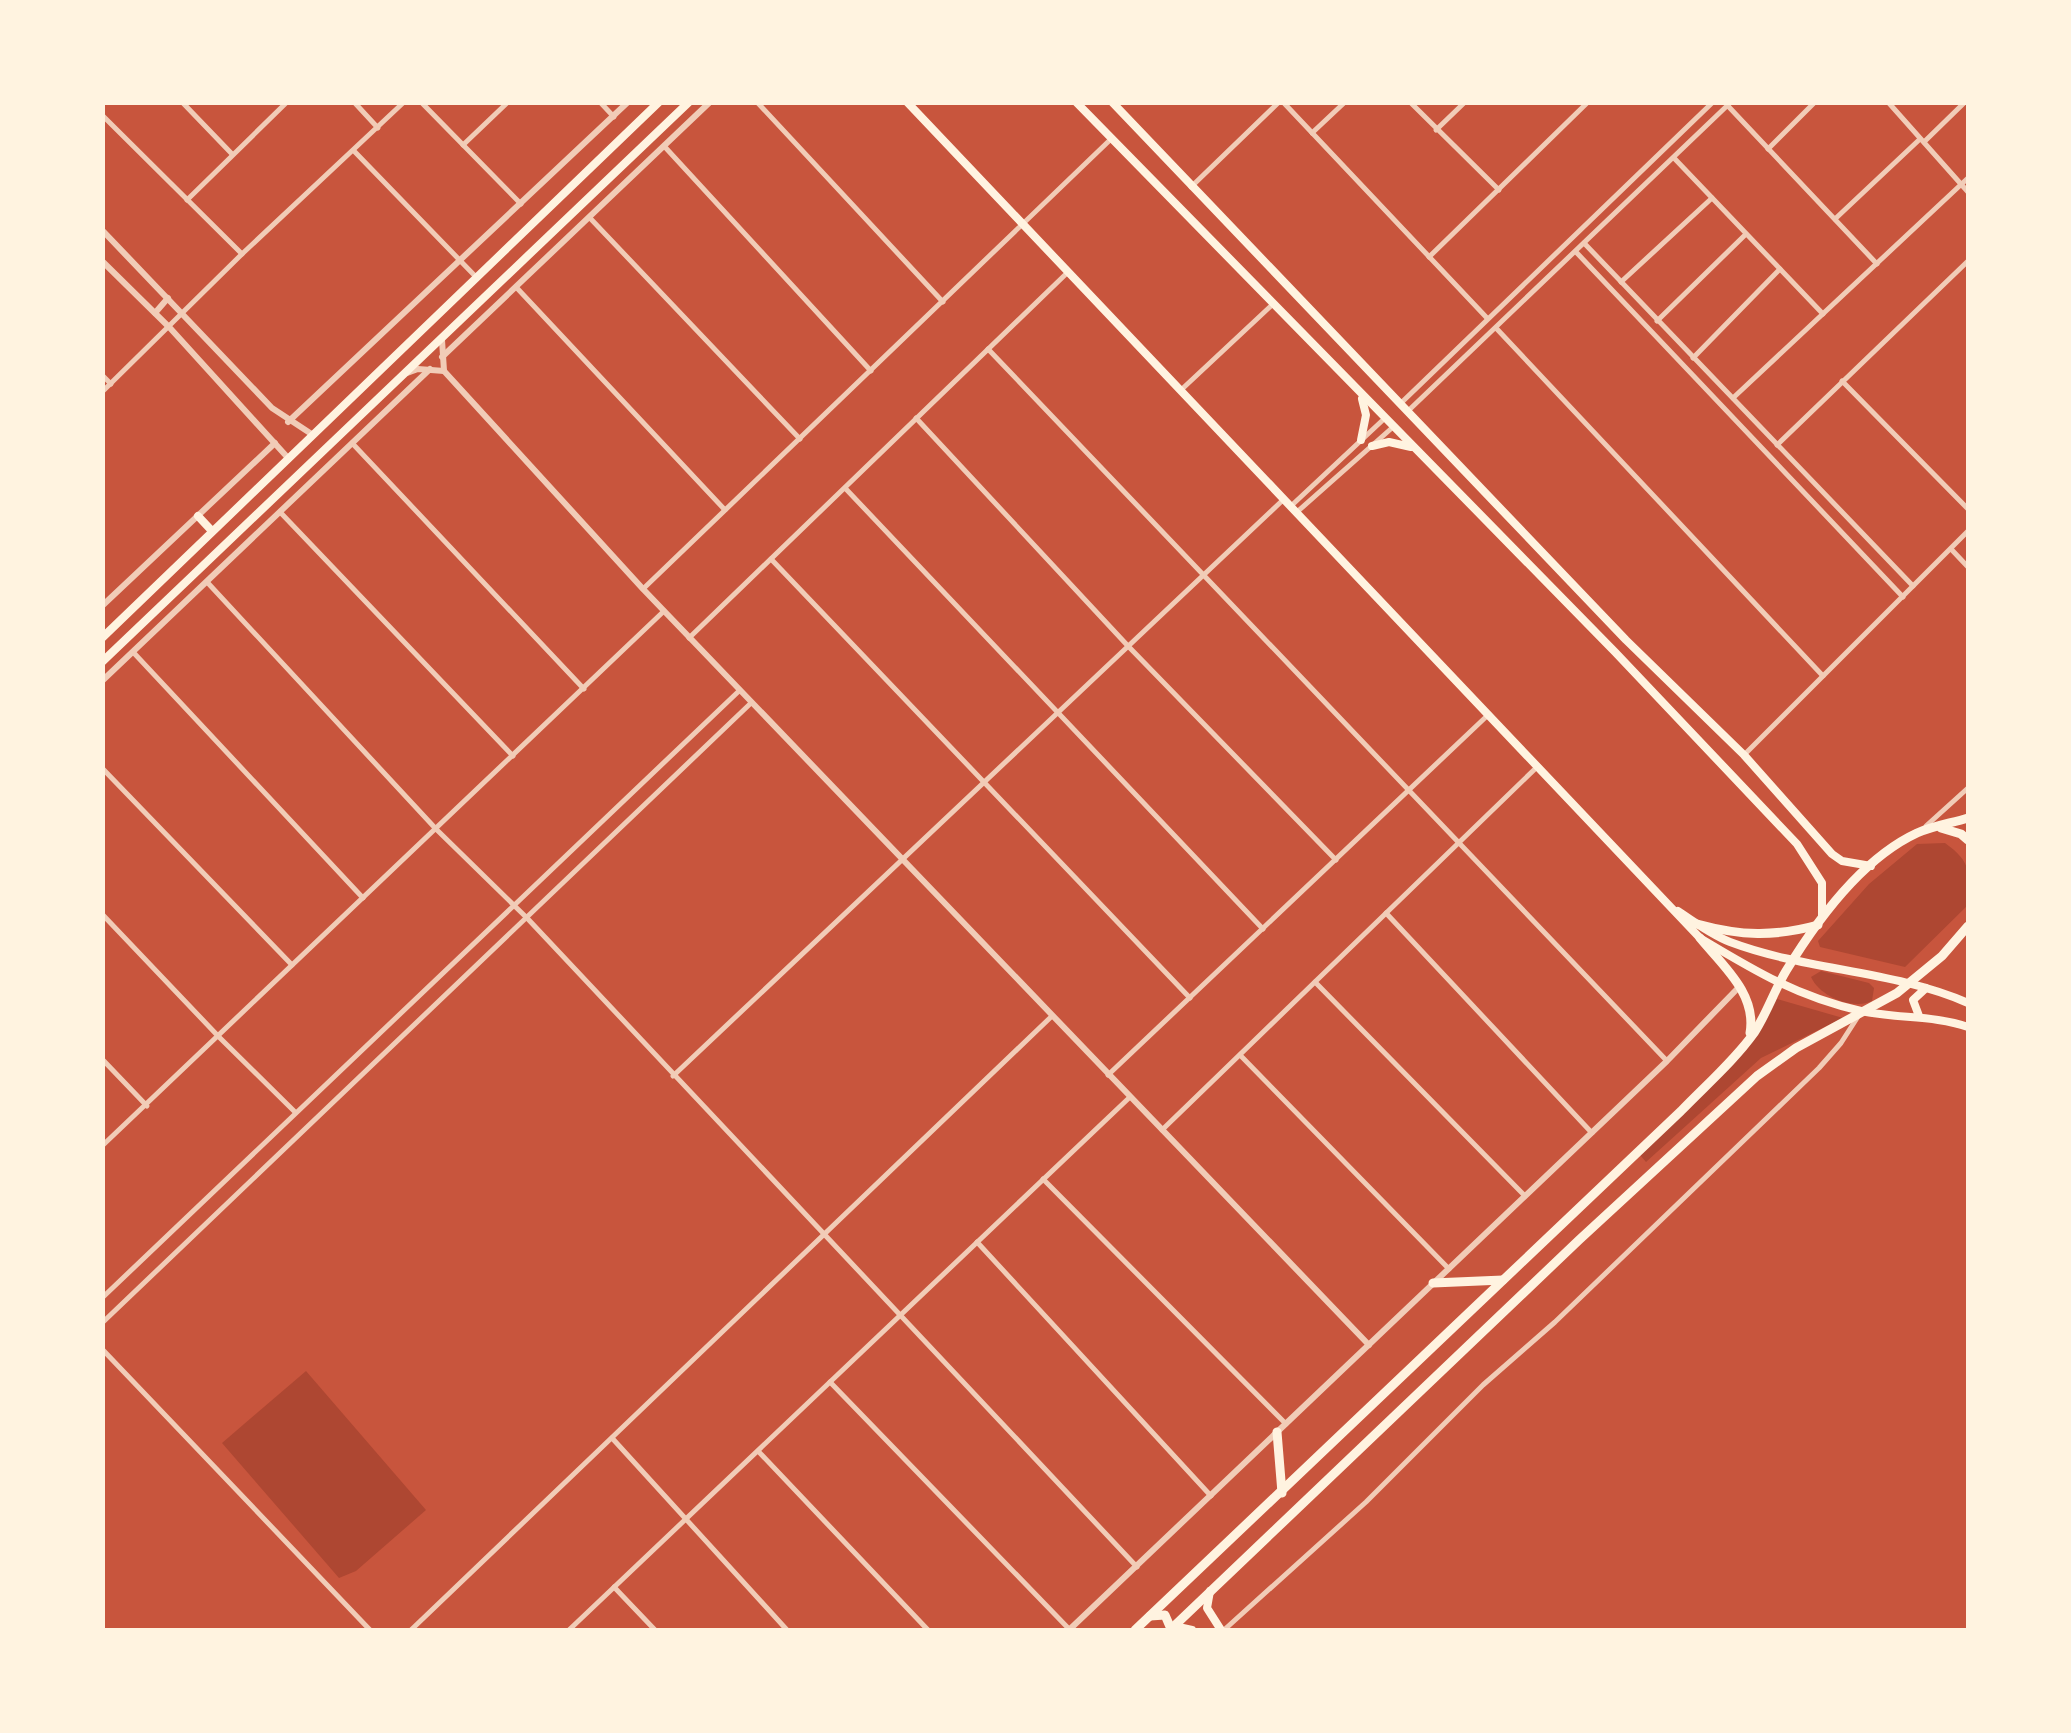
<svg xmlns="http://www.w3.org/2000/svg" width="2071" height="1733" font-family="'Work Sans',sans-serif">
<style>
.green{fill:#ae4732}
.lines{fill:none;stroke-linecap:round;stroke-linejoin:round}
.minor{stroke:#f1ccb7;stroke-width:5}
.tertiary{stroke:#f1ccb7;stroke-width:6}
.secondary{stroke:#fff3e0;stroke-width:8}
.trunk{stroke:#fff3e0;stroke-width:9}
</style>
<rect width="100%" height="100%" fill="#c8553d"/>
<g class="green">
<path d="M1945 843C1973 863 1969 873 1968 905L1905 967 1820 947 1818 941 1869 884 1917 844Z"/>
<path d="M1821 971 1869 983 1874 988 1872 1001C1853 1010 1820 997 1811 977Z"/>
<path d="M1777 999 1843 1018 1761 1058 1646 1162 1640 1155 1745 1044Z"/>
<path d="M306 1371 426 1510 356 1571 339 1578 222 1443Z"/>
</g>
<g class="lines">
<g class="minor">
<path d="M182 102 232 154"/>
<path d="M354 102 378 128"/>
<path d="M421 102 521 204"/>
<path d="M600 102 614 117"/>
<path d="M757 102 943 302"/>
<path d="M1283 102 1487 318"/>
<path d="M1410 102 1499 190"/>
<path d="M1888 102 1968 192"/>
<path d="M1728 106 1877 264"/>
<path d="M102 115 242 254"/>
<path d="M1436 130 1465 102"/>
<path d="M1312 133 1345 102"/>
<path d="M1924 142 1965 102"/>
<path d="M463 145 508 102"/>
<path d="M664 146 871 371"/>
<path d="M1768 149 1815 102"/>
<path d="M354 151 477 278"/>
<path d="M1674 158 1823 314"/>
<path d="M1191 187 1279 102"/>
<path d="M187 200 287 102"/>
<path d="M589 217 800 439"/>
<path d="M1835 219 1920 139"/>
<path d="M1584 243 1913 586"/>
<path d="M1576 252 1903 597"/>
<path d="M1429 257 1588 102"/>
<path d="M1621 282 1712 198"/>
<path d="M516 287 725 510"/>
<path d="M1657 321 1746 234"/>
<path d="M1496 328 1823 676"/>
<path d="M988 349 1667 1061"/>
<path d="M1693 358 1780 269"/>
<path d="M102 375 111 384"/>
<path d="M1842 381 1968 509"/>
<path d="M1181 390 1273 304"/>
<path d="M102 392 242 254 404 102"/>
<path d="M1733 398 1968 178"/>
<path d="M1400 404 1713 102"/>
<path d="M1408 411 1731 102"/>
<path d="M916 418 1128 646 1336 860"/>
<path d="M352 443 584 689"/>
<path d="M1777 445 1968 261"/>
<path d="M845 488 1263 929"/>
<path d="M1291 506 1385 418"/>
<path d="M280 512 513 756"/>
<path d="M1297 512 1393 427"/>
<path d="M1951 549 1968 567"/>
<path d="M771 559 1190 998"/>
<path d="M207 582 436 829 527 918 1137 1567"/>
<path d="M643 589 1111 139"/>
<path d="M689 638 1068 272"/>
<path d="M133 652 363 898"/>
<path d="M1744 755 1968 531"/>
<path d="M102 768 292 965"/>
<path d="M1926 826 1968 788"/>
<path d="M1386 913 1592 1133"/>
<path d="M102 914 219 1037 295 1112"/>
<path d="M1315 982 1525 1196"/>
<path d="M1240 1055 1449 1269"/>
<path d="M102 1059 147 1106"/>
<path d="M1108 1075 1489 714"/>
<path d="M673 1076 1284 499"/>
<path d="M1162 1130 1538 766"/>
<path d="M102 1146 664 611"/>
<path d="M1043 1179 1286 1424"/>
<path d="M977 1242 1211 1496"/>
<path d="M102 1298 740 690"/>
<path d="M102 1323 751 703"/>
<path d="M102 1349 370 1630"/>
<path d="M830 1382 1070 1630"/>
<path d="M612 1438 787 1630"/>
<path d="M758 1451 928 1630"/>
<path d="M614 1587 655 1630"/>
<path d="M411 1630 1052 1016"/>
<path d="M569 1630 1130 1097"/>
<path d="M1224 1630 1366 1502 1483 1385 1555 1322 1819 1068 1841 1043 1859 1015"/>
</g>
<g class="tertiary">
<path d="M102 230 272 408 313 435"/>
<path d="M102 261 170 328 289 459"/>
<path d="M155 313 168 298"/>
<path d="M442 340 444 371 643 589 1369 1345"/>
<path d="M442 357 710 102"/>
<path d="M407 373 418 369 444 371"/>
<path d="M288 422 628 102"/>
<path d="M102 606 275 443"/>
<path d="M102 681 430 369"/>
<path d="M1069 1630 1667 1061 1739 987"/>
</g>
<g class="secondary">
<path d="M907 102 1700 938C1755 971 1798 997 1861 1011 1897 1019 1934 1015 1968 1027"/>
<path d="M1076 102 1615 652 1797 844 1822 883V917"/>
<path d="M1112 102 1626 640 1744 755 1832 854 1842 861 1871 866"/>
<path d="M1361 440 1366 415 1362 399"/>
<path d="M1372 446 1389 442 1411 447"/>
<path d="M198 516 212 531"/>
<path d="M102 638 659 102"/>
<path d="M102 662 689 102"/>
<path d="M1678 911C1694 922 1712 935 1730 942 1807 971 1893 970 1968 1003"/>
<path d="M1919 1016 1913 1000 1926 988"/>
<path d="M1210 1591 1207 1608 1221 1630"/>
<path d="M1174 1626 1192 1630"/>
</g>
<g class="trunk">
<path d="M1941 828 1961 834 1968 840"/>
<path d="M1697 924C1741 936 1774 937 1818 925"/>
<path d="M1700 938C1723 966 1757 994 1750 1033"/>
<path d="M1433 1283 1503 1280"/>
<path d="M1277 1432 1282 1493"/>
<path d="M1150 1616 1165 1615 1171 1629"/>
<path d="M1135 1630 1681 1111C1705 1086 1734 1061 1754 1033 1767 1013 1774 991 1786 971 1817 920 1861 859 1917 833 1933 826 1952 823 1968 818"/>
<path d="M1170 1630 1579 1240 1757 1076 1796 1048 1897 993 1942 956 1968 926"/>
</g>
</g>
<rect width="2071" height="1733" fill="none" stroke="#fff3e0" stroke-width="210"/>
</svg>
